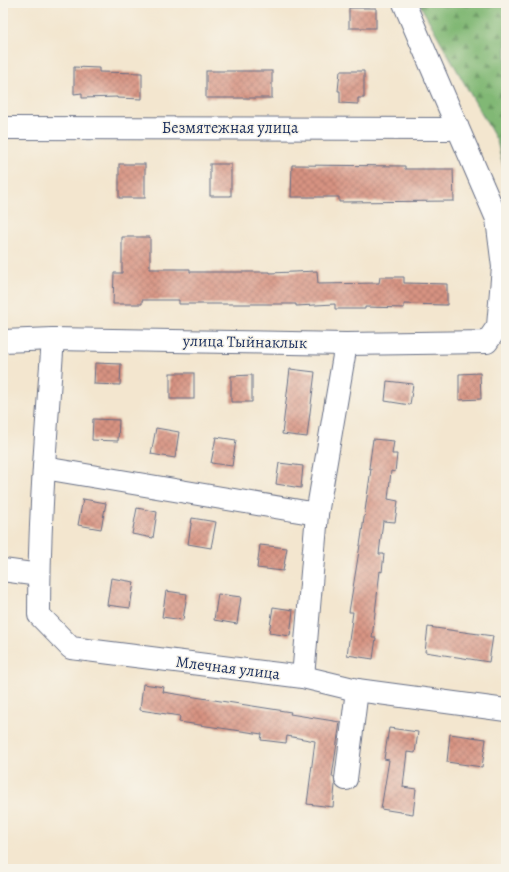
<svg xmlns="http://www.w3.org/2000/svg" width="509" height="872" font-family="Alegreya,serif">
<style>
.forest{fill:url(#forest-firs);stroke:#4e7469}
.building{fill:url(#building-cross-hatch)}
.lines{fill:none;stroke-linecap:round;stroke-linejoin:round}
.minor-casing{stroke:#676f86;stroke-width:24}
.minor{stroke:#fff;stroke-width:22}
.labels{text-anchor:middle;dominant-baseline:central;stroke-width:3;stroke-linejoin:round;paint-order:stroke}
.street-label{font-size:16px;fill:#1b2f5e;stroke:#f7f3e8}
</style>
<defs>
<pattern id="forest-firs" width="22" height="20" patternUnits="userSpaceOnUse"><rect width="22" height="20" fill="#81b874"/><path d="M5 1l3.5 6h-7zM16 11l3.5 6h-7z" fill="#699662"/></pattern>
<pattern id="building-cross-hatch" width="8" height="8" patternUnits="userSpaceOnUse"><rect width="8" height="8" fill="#d79381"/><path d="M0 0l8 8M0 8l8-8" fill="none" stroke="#ae786d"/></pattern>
</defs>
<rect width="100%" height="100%" fill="#f7f3e8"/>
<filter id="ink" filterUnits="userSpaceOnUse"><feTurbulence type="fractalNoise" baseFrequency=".025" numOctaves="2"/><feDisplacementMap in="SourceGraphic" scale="8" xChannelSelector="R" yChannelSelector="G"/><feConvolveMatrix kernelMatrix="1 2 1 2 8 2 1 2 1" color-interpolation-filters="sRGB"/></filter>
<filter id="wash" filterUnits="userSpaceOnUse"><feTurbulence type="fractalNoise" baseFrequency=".012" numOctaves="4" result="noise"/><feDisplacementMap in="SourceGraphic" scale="16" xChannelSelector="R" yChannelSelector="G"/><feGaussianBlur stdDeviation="0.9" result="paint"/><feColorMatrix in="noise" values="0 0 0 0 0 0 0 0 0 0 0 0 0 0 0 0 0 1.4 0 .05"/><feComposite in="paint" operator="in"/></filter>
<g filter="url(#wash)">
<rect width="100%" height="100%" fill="#f3e6cf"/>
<path class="forest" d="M419 3H506V179L497 141Z"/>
<g id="blocks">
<g class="building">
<rect x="349" y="8" width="27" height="20"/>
<path d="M74 67 99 68V72L142 73V99L117 98V97L82 98V93L74 94Z"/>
<rect x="206" y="71" width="66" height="27"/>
<path d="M340 71H364V98H358V104L340 103V91H338Z"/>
<rect x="119" y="164" width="26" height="34"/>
<rect x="210" y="164" width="21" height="32"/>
<path d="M292 165 405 166V169H453L454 201 339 202V197H291Z"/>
<path d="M122 237H150V269H190V272H270V273L317 271 318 284 379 283 380 277H404V283L447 284V305L404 304V308L365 307V309H335V304L296 306V304H179V300H142V304H113L114 273H122Z"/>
<path d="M95 363 121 364 120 385 94 384Z"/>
<path d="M290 369 315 372 307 437 282 434Z"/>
<rect x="170" y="373" width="24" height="26"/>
<path d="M480 373 481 399 459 400V374Z"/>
<path d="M252 375V402H231V376Z"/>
<path d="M387 381 413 384 410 405 385 401Z"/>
<path d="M93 419 119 420 118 441 92 440Z"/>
<path d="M156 428 179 432 175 458 151 454Z"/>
<path d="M216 437 236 440 232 466 211 463Z"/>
<path d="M373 439 394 441 392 454H397L395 472 391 471 388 499 398 501 395 522 383 521 379 554H384L382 572 380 571 372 638H376L373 659 347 655 353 612H349L361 539 371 469 369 468Z"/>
<path d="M279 463 303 466 301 488 276 484Z"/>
<path d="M83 499 106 503 101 529 78 525Z"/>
<path d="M137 508 157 512 153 538 132 534Z"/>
<path d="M192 518 216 522 211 548 188 544Z"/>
<path d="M260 545 287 548 283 571 257 568Z"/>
<path d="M111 578 134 582 130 608 107 605Z"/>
<path d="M166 591 187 594 183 620 162 617Z"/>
<path d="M218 594 241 597 237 624 214 620Z"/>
<path d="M273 607 293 610 290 636 269 633Z"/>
<path d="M428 627 493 636 489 662 425 652Z"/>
<path d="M143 684 164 687 163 692 291 712 290 714 340 722 332 777H334L335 785 333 807 307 804 315 741 287 736 286 743 261 740 262 734 179 722 180 716 140 710Z"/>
<path d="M389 728 418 732 415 753 407 752 403 787 416 789 413 814 381 809 389 760 384 759Z"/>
<path d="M450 734 486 739 482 767 447 762Z"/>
</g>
</g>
</g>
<g filter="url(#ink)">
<use href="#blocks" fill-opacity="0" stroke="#676f86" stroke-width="1"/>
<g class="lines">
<g class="minor-casing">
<g id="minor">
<path d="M3 128 449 129 457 126"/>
<path d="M53 339C46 431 39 523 39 615L71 648 303 677 357 690 506 710"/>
<path d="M3 341 53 339 346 344 487 342 498 326 503 267 497 219 404 3"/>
<path d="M44 468 317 514"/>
<path d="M3 570 39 575"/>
<path d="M303 677 317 514 346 344"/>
<path d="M346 779 357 690"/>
</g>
</g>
<use href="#minor" class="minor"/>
</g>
</g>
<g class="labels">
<g class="street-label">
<text x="230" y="128">Безмятежная улица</text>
<text transform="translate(245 342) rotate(1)">улица Тыйнаклык</text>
<text transform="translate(228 668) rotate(7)">Млечная улица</text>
</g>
</g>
<rect width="509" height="872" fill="none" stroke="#f7f3e8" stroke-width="16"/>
</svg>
